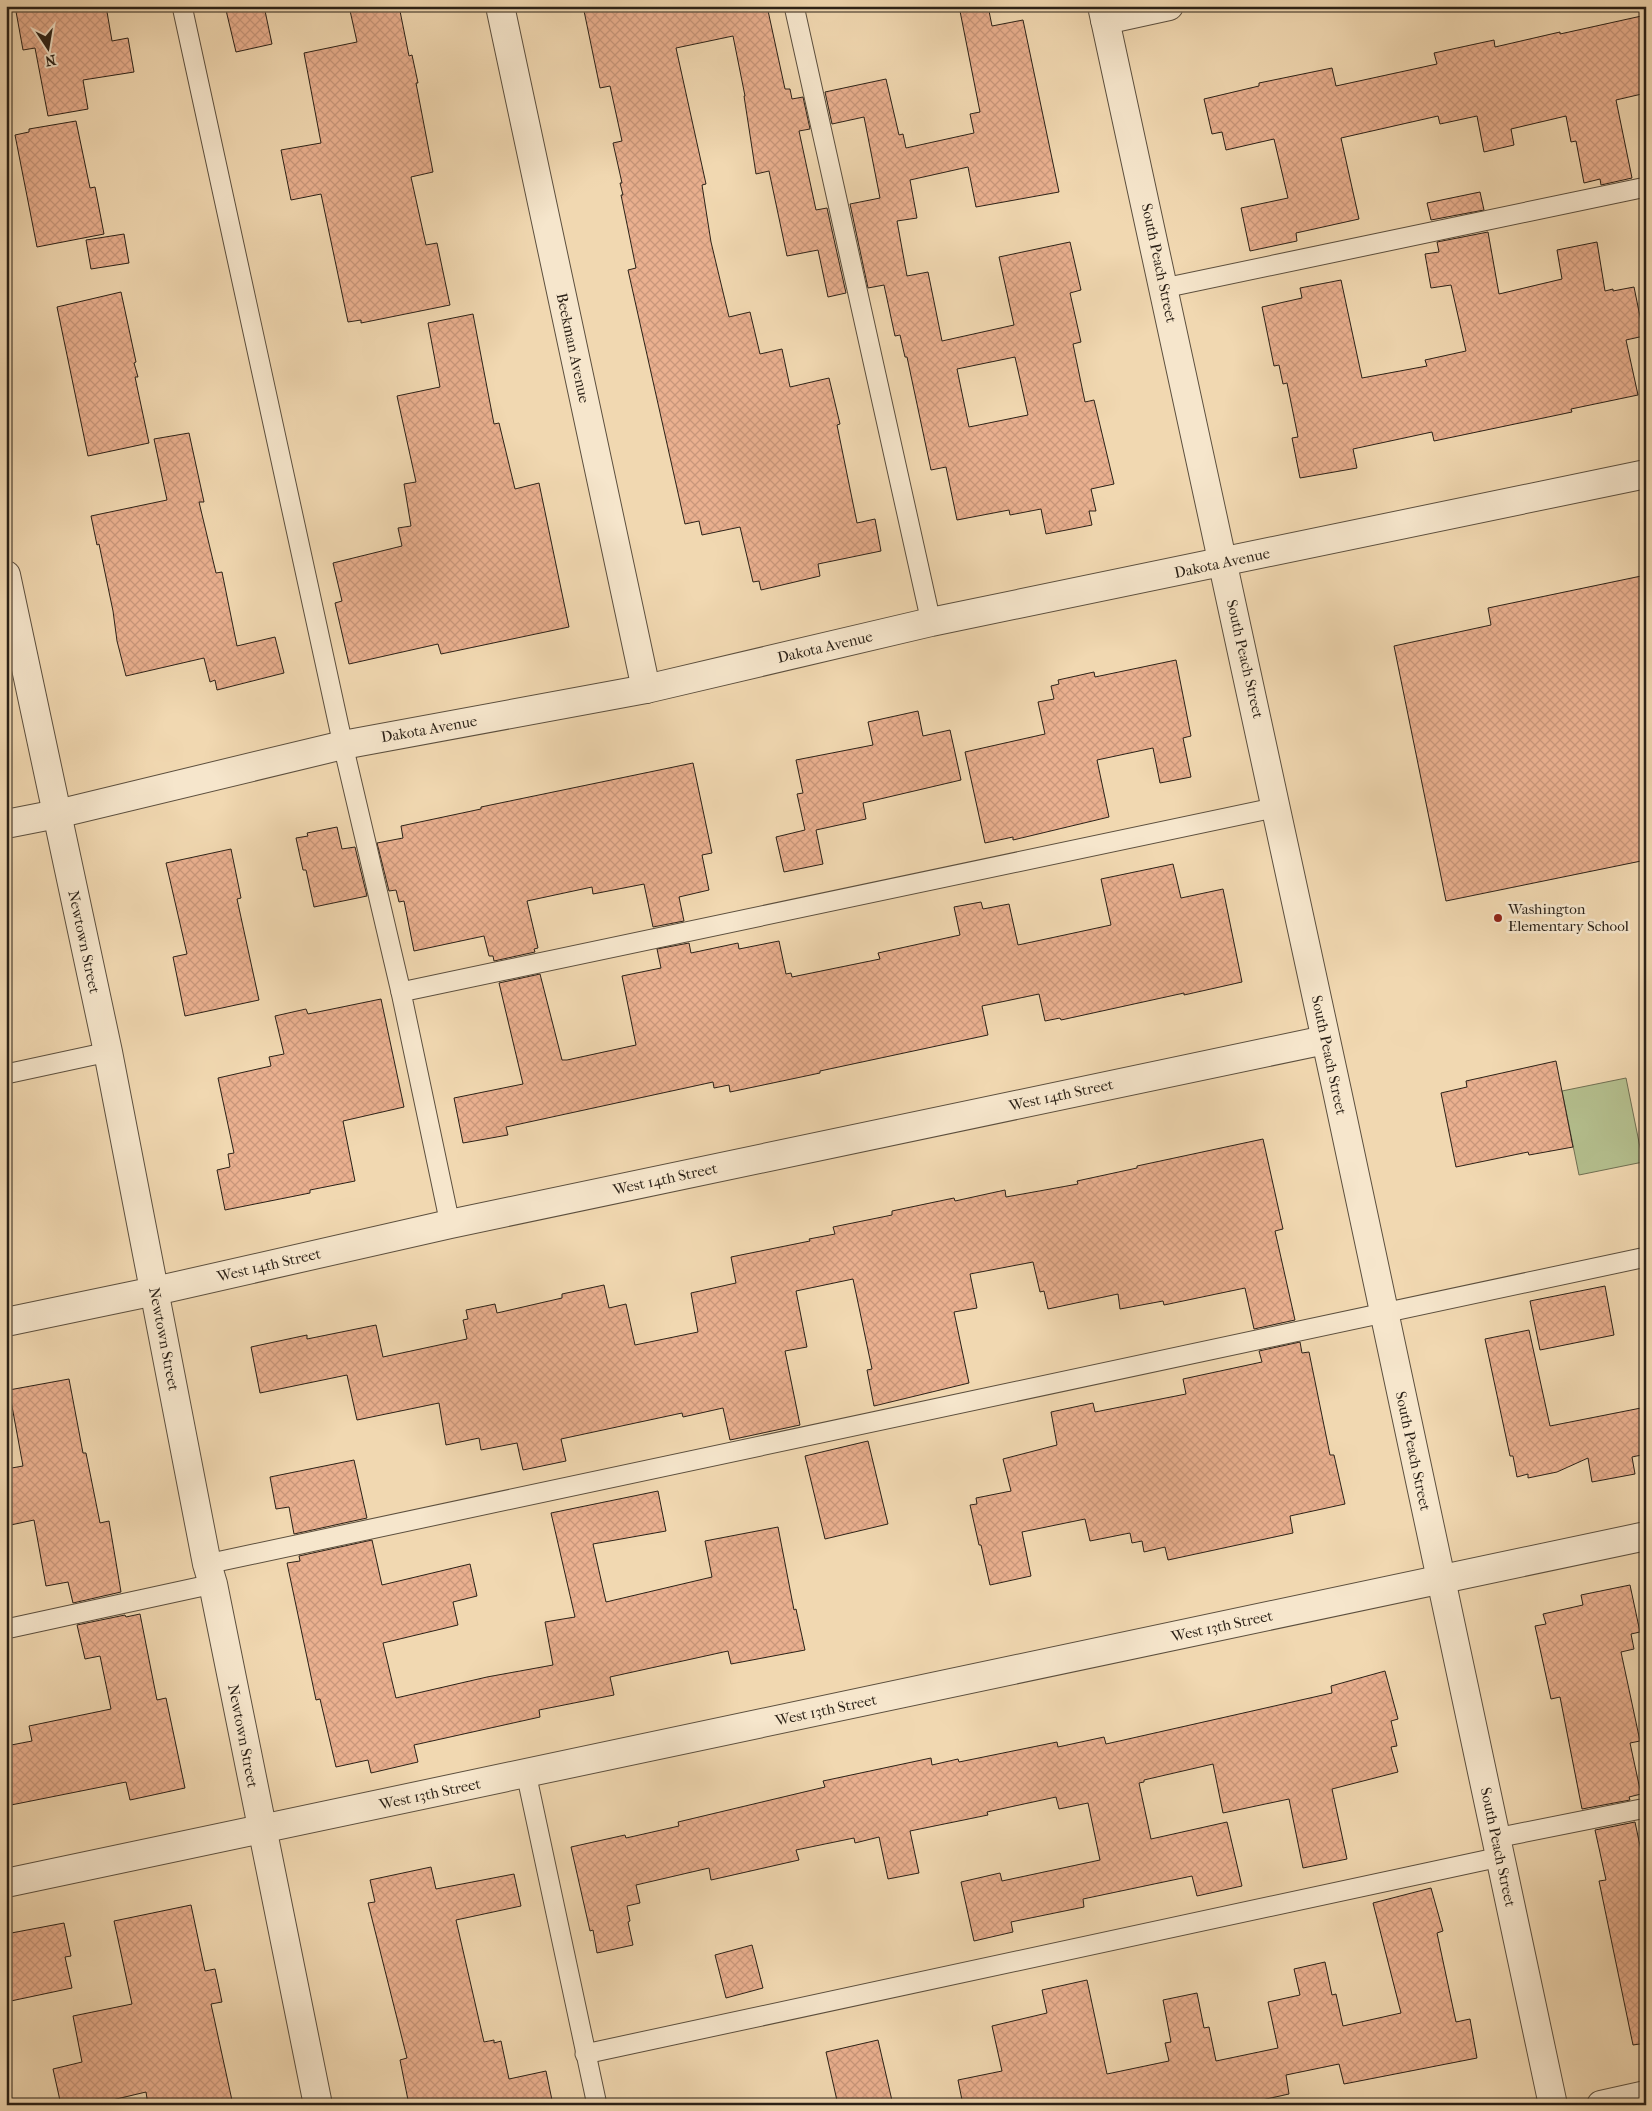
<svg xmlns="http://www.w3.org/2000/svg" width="1652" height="2111" font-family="'IM FELL French Canon',serif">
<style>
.garden{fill:#b5c08f;stroke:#707053}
.building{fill:url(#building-cross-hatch);stroke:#2b2117;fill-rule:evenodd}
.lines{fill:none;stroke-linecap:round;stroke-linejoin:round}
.lane-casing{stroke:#5c4f3e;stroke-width:21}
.street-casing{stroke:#5c4f3e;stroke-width:30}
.lane{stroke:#f6e6cc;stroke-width:19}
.street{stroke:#f6e6cc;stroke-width:28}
.poi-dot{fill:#8f2418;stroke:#f6e6cc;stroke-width:2}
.labels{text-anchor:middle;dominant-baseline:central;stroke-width:5;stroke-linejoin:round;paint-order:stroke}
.street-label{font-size:15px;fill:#2b2117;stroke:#f6e6cc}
.poi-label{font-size:15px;fill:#2b2117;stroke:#f6e6cc;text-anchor:start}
</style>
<defs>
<pattern id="building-cross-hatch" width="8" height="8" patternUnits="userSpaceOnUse" patternTransform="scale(1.25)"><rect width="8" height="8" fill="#eab08f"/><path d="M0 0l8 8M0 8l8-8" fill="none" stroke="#c9977b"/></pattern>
</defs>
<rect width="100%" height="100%" fill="#f1d8b1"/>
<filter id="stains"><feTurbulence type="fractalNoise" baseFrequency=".004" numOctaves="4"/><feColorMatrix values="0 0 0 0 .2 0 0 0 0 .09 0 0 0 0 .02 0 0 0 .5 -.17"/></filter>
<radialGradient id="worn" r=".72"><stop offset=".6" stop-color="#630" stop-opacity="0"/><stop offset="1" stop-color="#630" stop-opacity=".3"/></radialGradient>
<path class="garden" d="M1626 1078 1643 1162 1579 1175 1562 1091Z"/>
<g class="building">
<path d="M15 6H106L112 41 128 38 134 72 83 80 88 109 48 116 35 48 23 50Z"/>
<path d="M225 6H264L272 44 236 52Z"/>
<path d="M349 6H399L409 56 412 55 418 83H416L433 172 411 177 426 245 437 243 450 305 361 323V320L348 322 321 194 291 200 281 150 321 143 304 53 357 42Z"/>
<path d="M583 6H767L785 89H790L792 99 803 97 810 129 799 131 816 210 827 208 846 293 828 297 818 250 787 256 769 171 756 174 744 96H745L733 36 676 48 706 184 702 185 711 242 729 317 750 312 760 354 782 349 790 387 829 378 840 424 837 425 857 523 875 519 881 551 818 564 820 576 761 590 759 581 753 582 740 527 702 535 699 521 685 524 628 270 636 268 621 195H623L620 183H622L613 143 622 141 610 86 600 88Z"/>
<path d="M959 6H988L992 26 1023 20 1059 192 976 207 968 167 910 180 917 218 897 221 907 276 928 272 942 341 1014 325 999 257 1070 242 1081 290 1070 293 1081 342 1073 344 1085 402 1094 400 1114 484 1091 489 1096 511H1089L1092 525 1046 534 1041 509 1010 515 1009 510 957 520 946 467 931 470 907 357H905L900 335 895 336 884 285 868 288 850 204 880 198 864 117 832 124 825 92 886 79 899 135 903 134 906 148 974 133 970 114 980 112ZM1015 357 1028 415 969 427 957 369Z"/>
<path d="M1646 15V93L1616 100 1632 178 1601 185 1600 179 1584 183 1576 141 1571 142 1566 116 1511 129 1514 145 1484 152 1477 116 1440 124 1438 116 1341 138 1359 219 1296 233 1297 241 1250 251 1241 208 1288 198 1274 139 1226 150 1222 132 1212 134 1204 99 1259 86V83L1332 68 1336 86 1437 64 1434 53 1494 40 1495 47 1560 32V34Z"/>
<path d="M76 121 90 188 95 187 104 234 37 247 15 135 29 132V129Z"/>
<path d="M1480 192 1484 210 1431 220 1427 203Z"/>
<path d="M1488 232 1499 294 1562 279 1557 250 1597 242 1605 291 1613 289V291L1634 287 1644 336 1626 340 1638 395 1571 409 1572 412 1434 441 1432 432 1353 449 1357 468 1300 478 1292 438 1298 437 1287 383 1283 384 1279 365 1274 366 1262 307 1302 298 1300 288 1341 280 1362 378 1427 366 1425 360 1466 351 1451 285 1431 288 1425 254 1439 252 1437 242Z"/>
<path d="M124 234 129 263 91 269 86 240Z"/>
<path d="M121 292 136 362 134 363 138 377H135L149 443 88 456 57 307Z"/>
<path d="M473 314 494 424 499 423 515 489 539 483 569 627 441 654 438 644 349 664 335 603 342 601 333 563 402 546 398 528 411 526 404 484 416 482 397 396 440 387 428 323Z"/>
<path d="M189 433 204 502H199L216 573 222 572 237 646 275 637 284 673 217 690 215 680 210 682 204 658 126 676 117 641 113 611 99 544 97 545 91 516 167 500 154 439Z"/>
<path d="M1646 575V860L1446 901 1394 646 1491 625 1488 608Z"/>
<path d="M1176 660 1191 736 1183 738 1191 777 1160 783 1153 748 1097 760 1109 817 1013 840V837L985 843 965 752 1045 734 1038 702 1054 699 1051 686 1059 684 1058 680 1094 672 1095 677Z"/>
<path d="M918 711 923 736 950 730 961 780 863 803 866 819 816 830 823 864 784 872 776 837 805 830 797 794 803 793 796 760 873 745 868 722Z"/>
<path d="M693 763 712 853 702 855 709 890 679 897 684 921 653 927 644 884 593 894 592 887 527 901 538 948 534 949 535 952 494 961 493 956H489L484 936 414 951 404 901 399 902 396 890 389 891 377 843 403 838 401 826 481 809V807Z"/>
<path d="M337 827 342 849 355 847 367 896 314 907 306 870H303L296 838 308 836 307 833Z"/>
<path d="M231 849 241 898 237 899 259 1000 185 1016 173 957 187 954 166 863Z"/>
<path d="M1173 864 1181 898 1223 889 1242 982 1184 995V993L1061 1020 1060 1018 1045 1021 1039 994 982 1006 988 1035 820 1071V1073L730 1092 729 1085 714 1088 713 1082 506 1127 508 1135 463 1143 454 1098 523 1084 499 983 540 974 562 1060H567L636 1045 622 976 661 968 657 949 689 943 691 953 738 943 739 949 779 941 786 974 791 973 792 977 880 959 878 953 960 935 954 907 981 902 983 909 1009 904 1018 945 1111 925 1101 879Z"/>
<path d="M381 999 404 1107 343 1121 355 1181 310 1190V1193L225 1210 217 1170 230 1167 228 1154 234 1153 218 1078 271 1066 269 1057 284 1054 275 1016 306 1009 308 1014Z"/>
<path d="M1556 1061 1573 1147 1529 1155 1528 1152 1456 1167 1441 1093 1467 1087 1466 1081Z"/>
<path d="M1263 1139 1283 1229 1275 1231 1295 1320 1254 1329 1245 1288 1164 1305 1163 1301 1120 1309 1118 1294 1048 1309 1044 1291 1040 1292 1033 1262 970 1274 977 1308 954 1312 969 1383 874 1406 867 1370 872 1369 853 1279 796 1291 807 1347 785 1351 800 1425 730 1440 723 1408 683 1417 682 1413 561 1439 566 1461 523 1470 517 1443 481 1450 479 1438 446 1445 439 1403 357 1420 347 1375 260 1393 251 1347 307 1335V1339L376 1325 383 1357 467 1339 463 1320 468 1319 466 1310 495 1304 497 1313 562 1298V1294L604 1285 609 1308 626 1304 635 1345 698 1332 691 1293 736 1283 731 1257 810 1241 809 1239 835 1234 833 1227 892 1215V1211L954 1198 955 1201 1005 1190 1006 1197 1078 1184 1077 1181 1137 1168V1166Z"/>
<path d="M1605 1286 1614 1335 1540 1350 1530 1301Z"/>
<path d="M1529 1330 1550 1426 1646 1407V1454L1632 1457 1635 1474 1592 1482 1588 1458 1557 1472 1528 1478V1474L1517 1477 1513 1456H1510L1485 1339Z"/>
<path d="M1300 1342 1302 1353 1309 1352 1330 1455H1334L1345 1504 1290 1516 1293 1533 1168 1560 1165 1547 1144 1552 1142 1541 1132 1543 1130 1533 1090 1541 1085 1519 1022 1532 1031 1576 990 1585 981 1545H979L970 1505 977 1504 976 1498 1011 1491 1003 1459 1057 1445 1051 1412 1093 1403 1095 1412 1186 1394 1183 1379 1262 1362 1259 1351Z"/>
<path d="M69 1379 83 1453H86L100 1523 109 1521 121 1592 73 1603 68 1582 46 1586 34 1520 6 1526V1469L23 1466 9 1390Z"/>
<path d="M868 1441 888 1524 825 1539 805 1456Z"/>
<path d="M354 1460 367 1518 294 1534 289 1507 276 1509 270 1477Z"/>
<path d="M658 1491 666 1531 593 1544 606 1602 712 1577 705 1541 778 1527 794 1610 796 1609 805 1650 731 1664 728 1651 610 1677 614 1695 539 1710 540 1717 414 1745 418 1762 371 1773 368 1760 336 1767 320 1699 316 1700 287 1563 300 1561 299 1556 372 1540 382 1585 470 1564 477 1596 453 1602 458 1625 383 1643 396 1698 487 1677 553 1665 545 1622 575 1617 551 1513Z"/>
<path d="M1630 1585 1640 1632 1631 1634 1634 1649 1621 1652 1640 1741 1630 1743 1641 1794 1629 1797 1630 1800 1582 1809 1560 1697 1551 1699 1535 1626 1546 1624 1543 1614 1583 1605 1581 1595Z"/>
<path d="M140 1614 157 1700 166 1698 185 1788 130 1800 126 1782 6 1806V1746L32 1741 29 1726 111 1709 100 1656 85 1659 77 1625 125 1615 126 1617Z"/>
<path d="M1385 1671 1398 1719 1391 1721 1397 1746 1391 1747 1398 1772 1332 1789 1347 1859 1303 1868 1289 1799 1223 1813 1213 1764 1144 1780V1782L1139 1783 1151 1839 1227 1822 1242 1886 1197 1896 1192 1876 1083 1899 1084 1907 1011 1922 1013 1932 974 1941 961 1882 1000 1873 1002 1881 1100 1860 1088 1803 1059 1809 1056 1797 987 1812 988 1815 910 1831 919 1873 888 1879 879 1837 855 1843 854 1838 796 1850 799 1860 711 1880 709 1868 636 1885 640 1903 627 1906 630 1921 628 1922 633 1945 597 1953 593 1930 590 1931 571 1847 625 1835 626 1838 679 1826 678 1822 825 1787 823 1781 931 1758 932 1765 958 1759 959 1762 1057 1742 1058 1747 1104 1737 1106 1744 1332 1693 1331 1686Z"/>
<path d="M1635 1822 1646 1874V2043L1633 2045 1599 1881 1606 1880 1595 1830Z"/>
<path d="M431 1867 436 1889 514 1874 521 1906 456 1920 484 2042 494 2040V2043L501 2041 509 2079 546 2071 553 2105H409L400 2060 407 2058 368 1903 375 1902 370 1880Z"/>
<path d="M1431 1888 1443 1931 1437 1933 1456 2022 1470 2019 1477 2058 1344 2084 1339 2064 1286 2075 1289 2094 1239 2105H963L958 2080 1002 2071 992 2026 1047 2013 1042 1990 1087 1980 1107 2074 1169 2061 1165 2043 1171 2042 1163 2000 1197 1993 1204 2028 1209 2027 1216 2061 1278 2048 1268 2002 1300 1995 1294 1969 1325 1962 1332 1995 1336 1994 1343 2026 1401 2013 1373 1903Z"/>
<path d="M191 1905 205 1971 215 1969 222 2002 211 2004 233 2105H148L146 2092 91 2105H61L53 2069 82 2062 73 2016 132 2004 114 1921Z"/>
<path d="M64 1923 71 1956 65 1957 72 1988 6 2002V1934Z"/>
<path d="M752 1945 763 1988 726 1998 715 1955Z"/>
<path d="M878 2040 893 2105H838L826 2052Z"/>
</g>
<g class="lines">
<g class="lane-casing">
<g id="lane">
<path d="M182 6 343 745 401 992"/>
<path d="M794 6 931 622"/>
<path d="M1164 288 1646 187"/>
<path d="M6 1074 108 1052"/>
<path d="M450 1224 401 992 1278 807"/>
<path d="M207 1564 1646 1257"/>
<path d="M6 1629 213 1584"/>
<path d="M526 1773 597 2105"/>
<path d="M1496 1838 1646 1808"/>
<path d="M585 2054 1500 1857"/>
</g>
</g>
<g class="street-casing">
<g id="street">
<path d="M500 6 646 689"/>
<path d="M1102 6C1257 705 1403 1405 1553 2105"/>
<path d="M1105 20 1169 6"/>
<path d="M6 575 108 1052 207 1564 213 1584 318 2105"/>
<path d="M6 824 57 814 343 745 646 689 931 622 1646 474"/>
<path d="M6 1322 155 1291 450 1224 1325 1040"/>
<path d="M6 1883 1646 1536"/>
<path d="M1601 2105 1646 2095"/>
</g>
</g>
<use href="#lane" class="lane"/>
<use href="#street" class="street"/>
</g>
<circle class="poi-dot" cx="1498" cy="918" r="5"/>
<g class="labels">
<g class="street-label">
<text transform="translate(1159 263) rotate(78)">South Peach Street</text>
<text transform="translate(573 348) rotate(78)">Beekman Avenue</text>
<text transform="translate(1222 563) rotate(-12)">Dakota Avenue</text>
<text transform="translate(825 647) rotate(-13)">Dakota Avenue</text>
<text transform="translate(1245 659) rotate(77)">South Peach Street</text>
<text transform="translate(429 729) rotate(-10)">Dakota Avenue</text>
<text transform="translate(84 942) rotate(78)">Newtown Street</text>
<text transform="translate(1329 1055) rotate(78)">South Peach Street</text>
<text transform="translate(1061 1095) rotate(-12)">West 14th Street</text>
<text transform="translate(665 1179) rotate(-12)">West 14th Street</text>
<text transform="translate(269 1265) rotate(-13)">West 14th Street</text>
<text transform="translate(164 1339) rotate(79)">Newtown Street</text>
<text transform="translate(1413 1451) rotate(78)">South Peach Street</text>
<text transform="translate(1222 1626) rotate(-12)">West 13th Street</text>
<text transform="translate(826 1710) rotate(-12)">West 13th Street</text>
<text transform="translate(243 1736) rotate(79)">Newtown Street</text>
<text transform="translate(430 1794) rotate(-12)">West 13th Street</text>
<text transform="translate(1498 1847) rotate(78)">South Peach Street</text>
</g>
<g class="poi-label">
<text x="1508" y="909">Washington<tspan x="1508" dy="17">Elementary School</tspan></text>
</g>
</g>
<rect width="1652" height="2111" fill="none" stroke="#f1d8b1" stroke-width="25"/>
<rect x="8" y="8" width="1637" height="2096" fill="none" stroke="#2b2117" stroke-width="2.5"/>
<rect x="12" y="12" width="1627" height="2086" fill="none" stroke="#2b2117"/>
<g transform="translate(48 48) rotate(168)" stroke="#f6e6cc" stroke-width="4" paint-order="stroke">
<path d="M0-4L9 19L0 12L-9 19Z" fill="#2b2117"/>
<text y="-8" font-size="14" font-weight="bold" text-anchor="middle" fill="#2b2117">N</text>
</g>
<rect width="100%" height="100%" filter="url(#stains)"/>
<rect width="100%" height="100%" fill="url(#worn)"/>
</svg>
